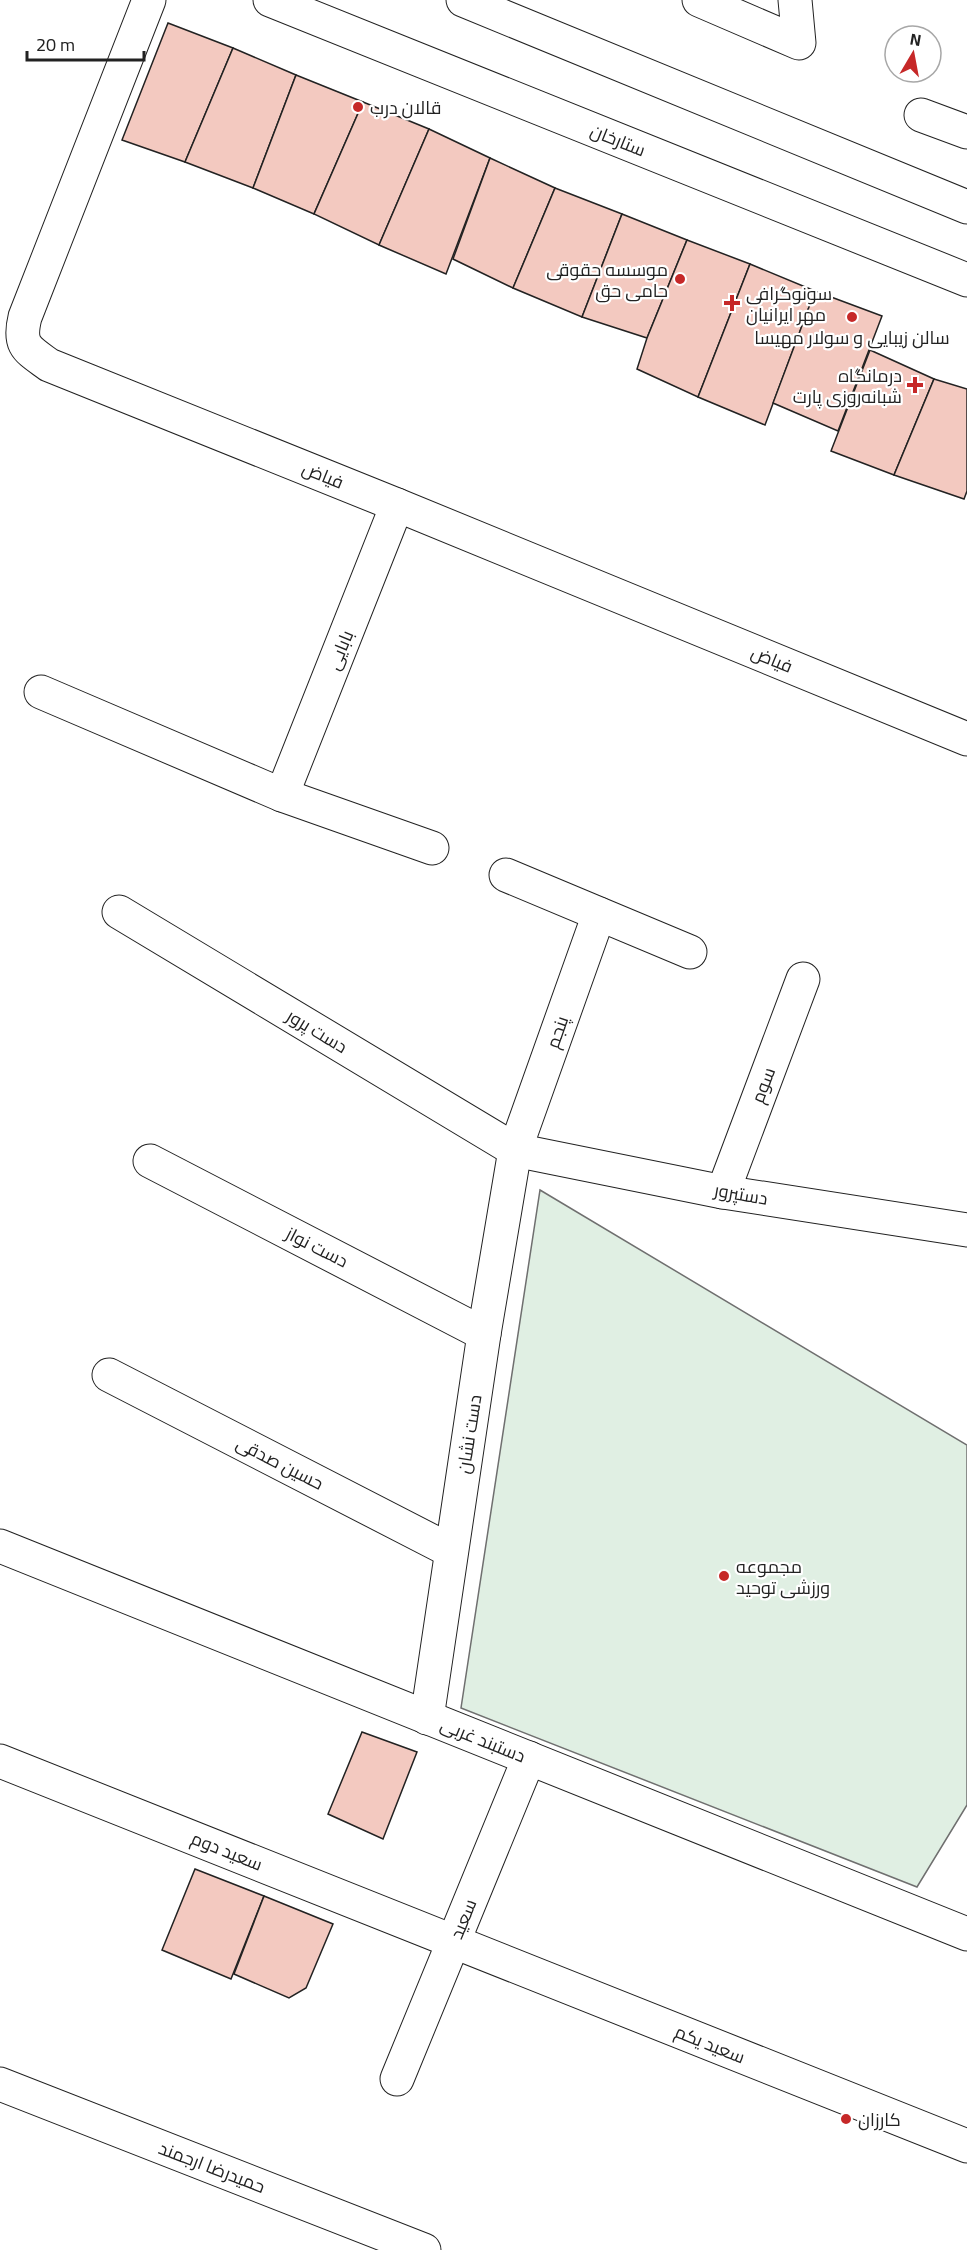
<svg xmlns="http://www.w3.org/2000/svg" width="967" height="2250" font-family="Georgia,Cairo,serif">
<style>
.green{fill:#e0efe3;stroke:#6f6f6f;stroke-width:1.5}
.building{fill:#f3c9c0;stroke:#222;stroke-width:1.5}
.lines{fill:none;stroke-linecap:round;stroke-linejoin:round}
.minor-casing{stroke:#222;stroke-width:35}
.major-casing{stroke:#222;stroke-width:35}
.minor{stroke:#fff;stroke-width:33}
.major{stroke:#fff;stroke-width:33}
.poi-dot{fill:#c62828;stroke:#fff;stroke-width:2}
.labels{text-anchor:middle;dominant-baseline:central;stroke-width:4.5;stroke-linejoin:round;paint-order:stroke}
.poi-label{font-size:18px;fill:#222;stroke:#fff;text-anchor:start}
.street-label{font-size:18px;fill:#222;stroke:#fff}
</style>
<rect width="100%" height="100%" fill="#fff"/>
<path class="green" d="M540 1190 967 1445V1805L917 1887 461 1708Z"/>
<g class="building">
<path d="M168 23 233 48 185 162 122 140Z"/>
<path d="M233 48 296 75 253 188 185 162Z"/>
<path d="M296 75 363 102 314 214 253 188Z"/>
<path d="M363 102 429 129 379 245 314 214Z"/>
<path d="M429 129 490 158 446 274 379 245Z"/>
<path d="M490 158 555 188 513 288 453 259Z"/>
<path d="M555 188 622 214 582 317 513 288Z"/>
<path d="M622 214 687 240 647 338 582 317Z"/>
<path d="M687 240 750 264 698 397 637 369 647 338Z"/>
<path d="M750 264 815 291 765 425 698 397Z"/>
<path d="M815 291 882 316 838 431 773 403Z"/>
<path d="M870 350 934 379 894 475 831 451Z"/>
<path d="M934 379 967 389V491L964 499 894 475Z"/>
<path d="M362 1732 417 1752 383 1839 328 1814Z"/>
<path d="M195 1869 264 1896 231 1979 162 1950Z"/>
<path d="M264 1896 333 1924 306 1988 289 1998 234 1974Z"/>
</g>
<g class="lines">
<g class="minor-casing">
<g id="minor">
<path d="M149 0 25 317C18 346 27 349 49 365L397 505 967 739"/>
<path d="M699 0 799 43 795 0"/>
<path d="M921 115 967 132"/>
<path d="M41 692 282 795 432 848"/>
<path d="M282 795 397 505"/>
<path d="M506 875 690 952"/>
<path d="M119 912 515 1150 723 1192 967 1230"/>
<path d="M150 1161 484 1334"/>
<path d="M723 1192 803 979"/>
<path d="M109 1375 451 1551"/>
<path d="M0 1546 967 1934"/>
<path d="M427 1718 484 1334 515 1150 599 914"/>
<path d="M0 1761 967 2146"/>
<path d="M397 2079 529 1758"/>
<path d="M0 2084 424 2250"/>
</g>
</g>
<g class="major-casing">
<g id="major">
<path d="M270 0 967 280"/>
<path d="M463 0 967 207"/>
</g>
</g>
<use href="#minor" class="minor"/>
<use href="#major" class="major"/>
</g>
<g class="poi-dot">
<circle cx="358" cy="107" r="6"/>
<circle cx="680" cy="279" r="6"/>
<path d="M729 294h6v6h6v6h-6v6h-6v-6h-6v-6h6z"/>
<circle cx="852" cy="317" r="6"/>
<path d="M912 376h6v6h6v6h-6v6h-6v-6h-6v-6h6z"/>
<circle cx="724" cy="1576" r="6"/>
<circle cx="846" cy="2119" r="6"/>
</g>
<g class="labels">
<g class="poi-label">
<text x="370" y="107">قالان درب</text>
<text x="668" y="269" text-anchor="end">موسسه حقوقی<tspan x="668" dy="21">حامی حق</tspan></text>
<text x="746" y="293">سونوگرافی<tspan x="746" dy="21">مهر ایرانیان</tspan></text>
<text x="852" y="337" text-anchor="middle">سالن زیبایی و سولار مهیسا</text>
<text x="902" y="375" text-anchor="end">درمانگاه<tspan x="902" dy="21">شبانه‌روزی پارت</tspan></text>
<text x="736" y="1566">مجموعه<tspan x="736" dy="21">ورزشی توحید</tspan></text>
<text x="858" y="2119">کارزان</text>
</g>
<g class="street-label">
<text transform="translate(618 140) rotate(22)">ستارخان</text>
<text transform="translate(323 475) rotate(22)">فیاض</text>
<text transform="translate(340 650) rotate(-68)">بابایی</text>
<text transform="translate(772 659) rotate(22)">فیاض</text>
<text transform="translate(317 1031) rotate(31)">دست پرور</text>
<text transform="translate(557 1032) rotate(-71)">پنجم</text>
<text transform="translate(763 1085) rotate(-69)">سوم</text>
<text transform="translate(741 1194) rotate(10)">دستپرور</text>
<text transform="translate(317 1247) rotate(27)">دست نواز</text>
<text transform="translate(469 1434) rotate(-81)">دست نشان</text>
<text transform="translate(280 1463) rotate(27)">حسین صدقی</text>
<text transform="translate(483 1740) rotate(22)">دستبند غربی</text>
<text transform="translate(227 1851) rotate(22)">سعید دوم</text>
<text transform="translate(463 1919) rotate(-68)">سعید</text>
<text transform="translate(710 2044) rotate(22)">سعید یکم</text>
<text transform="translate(212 2167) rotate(21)">حمیدرضا ارجمند</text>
</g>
</g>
<g transform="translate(913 54) rotate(10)"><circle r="28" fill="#ffffff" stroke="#a7a7a7" stroke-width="1.5"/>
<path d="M0-4.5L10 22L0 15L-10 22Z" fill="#c62828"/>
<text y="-9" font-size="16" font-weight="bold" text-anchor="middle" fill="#222222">N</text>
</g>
<path d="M27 51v9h117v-9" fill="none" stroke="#222222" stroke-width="3"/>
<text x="36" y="51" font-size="18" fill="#222222" stroke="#ffffff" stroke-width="4.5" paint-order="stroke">20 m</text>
</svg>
